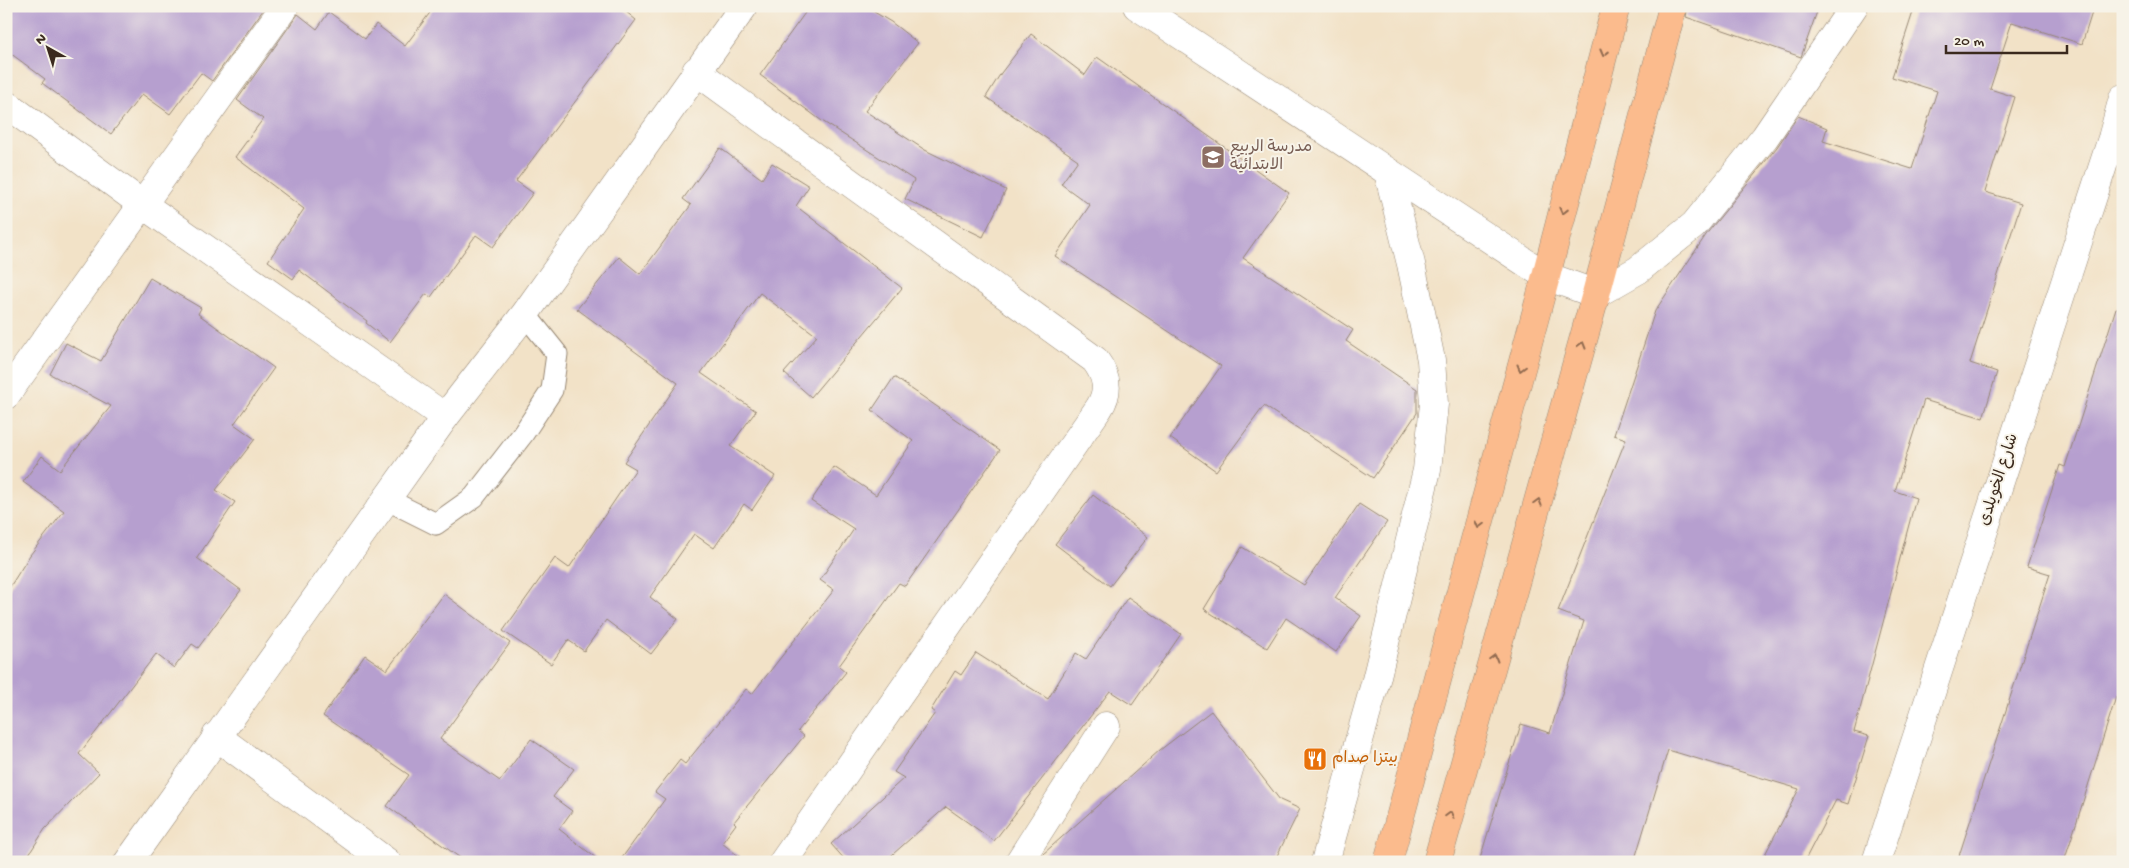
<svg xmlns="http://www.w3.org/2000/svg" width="2129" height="868" font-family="'Gochi Hand','Playpen Sans Arabic',sans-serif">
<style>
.building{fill:#b69fcf}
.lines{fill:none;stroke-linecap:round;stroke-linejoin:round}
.service-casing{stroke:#968672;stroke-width:23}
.minor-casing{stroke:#968672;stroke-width:29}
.tertiary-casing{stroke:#968672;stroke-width:29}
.primary-casing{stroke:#968672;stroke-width:29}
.service{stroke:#fff;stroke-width:21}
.minor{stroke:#fff;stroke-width:28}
.tertiary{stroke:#fff;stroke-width:28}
.primary{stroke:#fbbb8d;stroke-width:28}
.oneway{stroke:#916b50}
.labels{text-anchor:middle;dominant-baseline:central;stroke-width:4;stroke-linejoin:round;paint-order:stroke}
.education-label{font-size:16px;fill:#785e54;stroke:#f7f3e8;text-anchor:start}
.street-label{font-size:16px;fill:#3b2a1e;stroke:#f7f3e8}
.food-label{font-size:16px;fill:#c56008;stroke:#f7f3e8;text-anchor:start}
</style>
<rect width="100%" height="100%" fill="#f7f3e8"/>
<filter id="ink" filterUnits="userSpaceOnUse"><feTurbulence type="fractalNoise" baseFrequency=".02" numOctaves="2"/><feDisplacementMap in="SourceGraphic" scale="10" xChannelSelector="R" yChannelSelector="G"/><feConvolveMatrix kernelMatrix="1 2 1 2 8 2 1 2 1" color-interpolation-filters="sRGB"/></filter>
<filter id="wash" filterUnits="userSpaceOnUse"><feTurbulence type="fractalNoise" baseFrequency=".0096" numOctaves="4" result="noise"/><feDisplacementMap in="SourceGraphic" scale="20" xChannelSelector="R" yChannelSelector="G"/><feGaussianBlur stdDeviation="1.12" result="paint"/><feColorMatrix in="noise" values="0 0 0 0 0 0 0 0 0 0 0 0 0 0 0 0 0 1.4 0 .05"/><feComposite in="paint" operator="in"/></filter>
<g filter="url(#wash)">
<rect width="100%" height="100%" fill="#f2e2c7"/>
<g id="blocks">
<g class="building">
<path d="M6 6H266L212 81 201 73 170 114 142 94 111 134 42 83 45 79 6 50Z"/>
<path d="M435 6H619L636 20 516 181 533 193 493 247 476 235 431 297 426 294 390 342 366 323 367 321 299 270 293 279 268 261 304 209 235 157 263 119 237 100 298 14 317 29 329 12 365 39 376 24 405 46Z"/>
<path d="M810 6H864L891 22 918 43 865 111 925 150 1006 190 983 237 905 199 914 180 822 121 760 75Z"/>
<path d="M1688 6H1819L1801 57 1686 17Z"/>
<path d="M1915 6H2094L2082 44 2012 22 1990 89 2015 97 1985 192 2021 203 1970 363 1997 372 1983 418 1924 400 1895 491 1916 498 1854 732 1869 736 1848 804 1836 800 1804 862H1761L1799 789 1668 750 1634 862H1479L1521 724 1550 733 1584 621 1558 611 1626 439 1614 435 1655 311 1708 232 1777 147 1798 116 1827 128 1823 141 1912 169 1937 91 1892 77Z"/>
<path d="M1031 34 1085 75 1097 57 1289 193 1243 258 1353 330 1346 341 1417 389V413L1373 478 1264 406 1216 471 1170 438 1221 366 1055 256 1090 205 1061 184 1078 160 986 97 1001 73Z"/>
<path d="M720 148 762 179 772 163 809 186 796 206 902 288 811 397 784 373 817 336 760 293 701 373 756 411 730 446 775 476 752 510 744 504 714 548 694 534 650 597 678 619 651 654 606 620 584 651 568 640 551 664 503 631 555 558 569 568 636 469 624 462 678 383 577 309 619 257 640 274 691 205 683 199Z"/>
<path d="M150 278 201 308 198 314 274 368 234 424 255 439 216 490 235 502 197 558 241 590 198 648 192 644 174 668 156 654 79 754 99 773 45 829 24 862H6V593L30 555 64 511 23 482 42 456 60 470 111 406 50 374 66 343 101 361Z"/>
<path d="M2116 308 2123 309V700L2116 697 2064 862H1957L2050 574 2027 567 2060 465 2065 467Z"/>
<path d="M894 377 1000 450 905 586 899 583 839 666 846 672 798 731 804 736 734 822 736 824 722 843 746 862H619L665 799 655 792 680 760 685 764 746 689 752 694 834 590 820 580 854 529 811 501 834 467 876 495 913 441 872 410Z"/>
<path d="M1093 495 1148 537 1110 586 1055 544Z"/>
<path d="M1359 504 1387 522 1335 598 1361 616 1336 652 1286 618 1267 648 1204 609 1242 547 1304 585Z"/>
<path d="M444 594 510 643 440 739 500 781 531 739 574 769 553 797 572 811 559 829 601 862H466L387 806 409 775 323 716 365 655 387 670Z"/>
<path d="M1128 597 1181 634 1132 705 1110 691 994 841 946 807 884 862H847L831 844 904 778 894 772 935 713 931 710 955 671 961 675 976 653 1048 699 1076 653 1086 659Z"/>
<path d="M1211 711 1280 800 1300 809 1274 862H1038L1043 854 1160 750Z"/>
</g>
</g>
</g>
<g filter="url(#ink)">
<use href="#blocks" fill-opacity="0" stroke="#968672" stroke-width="1"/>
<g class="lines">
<g class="service-casing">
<path id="service" d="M388 500 436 524 474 497 523 434 552 390 557 354 525 314"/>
</g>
<g class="minor-casing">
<g id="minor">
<path d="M696 71 1095 360C1107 376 1110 391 1099 408L783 862"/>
<path d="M6 104 142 204 445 417"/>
<path d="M1596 294 1638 270 1694 225 1765 137 1854 6"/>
<path d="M6 395 285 6"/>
<path d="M216 736 387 862"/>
<path d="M128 862 445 417 525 314 744 6"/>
<path d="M1019 862 1106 726"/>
<path d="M1325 862 1376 680 1427 470 1434 404 1431 360 1411 264 1388 172"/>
<path d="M1876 862 2112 138 2123 98"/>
</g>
</g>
<g class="tertiary-casing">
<path id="tertiary" d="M1137 6 1546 276 1596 294"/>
</g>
<g class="primary-casing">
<g id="primary">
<path d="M1388 862 1546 276 1616 6"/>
<path d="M1437 862 1596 294 1673 6"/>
</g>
</g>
<use href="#service" class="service"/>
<use href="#minor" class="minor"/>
<use href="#tertiary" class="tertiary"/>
<use href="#primary" class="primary"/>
</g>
<defs><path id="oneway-chevron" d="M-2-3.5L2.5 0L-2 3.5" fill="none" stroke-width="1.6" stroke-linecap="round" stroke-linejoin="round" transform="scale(1.25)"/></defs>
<g class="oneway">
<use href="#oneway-chevron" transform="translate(1604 53) rotate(104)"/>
<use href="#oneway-chevron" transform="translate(1563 211) rotate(104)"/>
<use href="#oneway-chevron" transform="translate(1582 345) rotate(-74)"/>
<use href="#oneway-chevron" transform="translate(1521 368) rotate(105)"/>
<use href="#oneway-chevron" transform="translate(1538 502) rotate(-74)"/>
<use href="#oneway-chevron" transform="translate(1479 525) rotate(105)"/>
<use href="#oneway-chevron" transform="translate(1494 658) rotate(-74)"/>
<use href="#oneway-chevron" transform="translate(1450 815) rotate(-74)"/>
</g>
</g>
<defs>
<g id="school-square" transform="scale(1.25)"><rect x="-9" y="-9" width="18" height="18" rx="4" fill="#8d6e63" stroke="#f7f3e8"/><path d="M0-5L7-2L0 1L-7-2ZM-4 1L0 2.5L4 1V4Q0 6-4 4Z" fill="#fff"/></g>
<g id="restaurant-square" transform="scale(1.25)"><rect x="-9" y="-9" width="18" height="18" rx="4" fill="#e8710a" stroke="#f7f3e8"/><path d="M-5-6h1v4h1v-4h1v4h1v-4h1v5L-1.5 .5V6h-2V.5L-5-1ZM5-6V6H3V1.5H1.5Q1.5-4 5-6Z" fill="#fff"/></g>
</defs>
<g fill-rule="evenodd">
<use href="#school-square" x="1213" y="157"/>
<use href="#restaurant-square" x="1315" y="759"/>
</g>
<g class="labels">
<g class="education-label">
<text x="1230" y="148">مدرسة الربيع<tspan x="1230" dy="18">الابتدائية</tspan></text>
</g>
<g class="street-label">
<text transform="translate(2000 480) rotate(-72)">شارع الخويلدى</text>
</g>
<g class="food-label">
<text x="1332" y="759">بيتزا صدام</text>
</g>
</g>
<rect width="2129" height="868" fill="none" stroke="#f7f3e8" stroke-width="25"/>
<g transform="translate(48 48) rotate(321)" stroke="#f7f3e8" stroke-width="4" paint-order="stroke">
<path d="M0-4L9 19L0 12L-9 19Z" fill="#3b2a1e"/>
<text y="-8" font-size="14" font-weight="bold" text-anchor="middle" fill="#3b2a1e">N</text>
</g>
<path d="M1946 45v8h121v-8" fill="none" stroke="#3b2a1e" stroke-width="2.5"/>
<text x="1954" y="45" font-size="15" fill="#3b2a1e" stroke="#f7f3e8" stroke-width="4" paint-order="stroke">20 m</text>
</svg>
